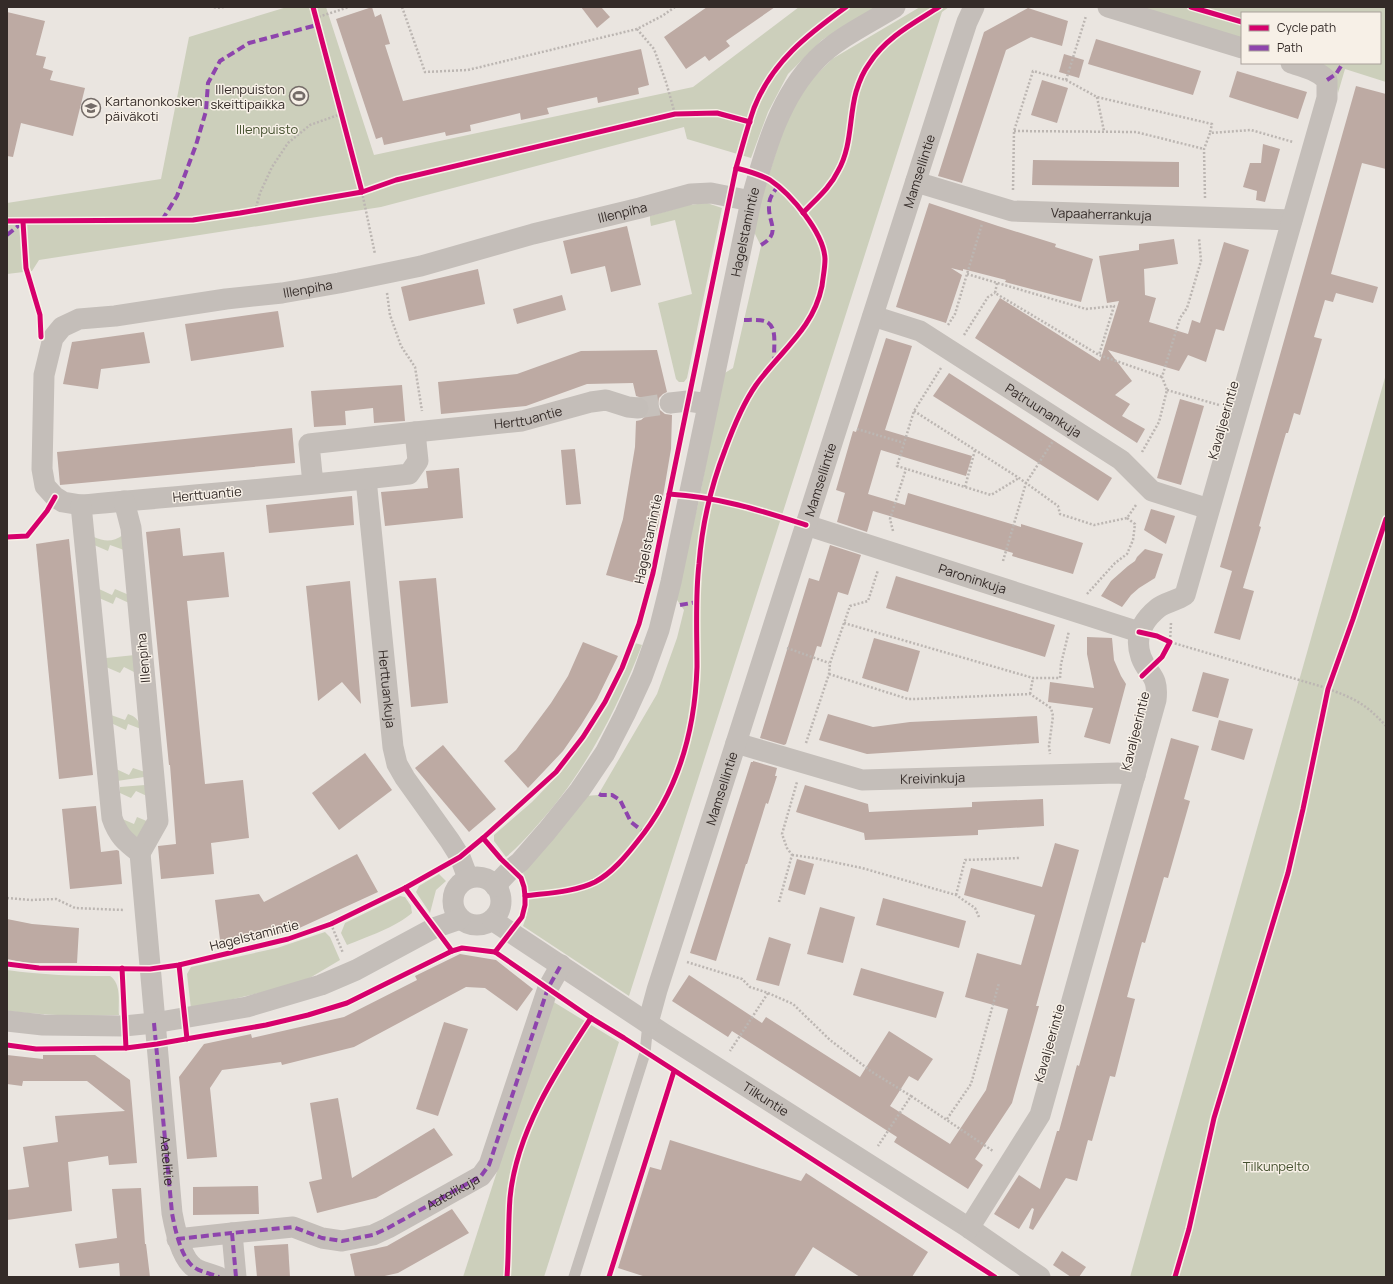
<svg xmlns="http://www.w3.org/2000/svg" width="1393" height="1284" font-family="Manrope,sans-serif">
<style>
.green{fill:#cccfbb}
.building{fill:#bdaaa3}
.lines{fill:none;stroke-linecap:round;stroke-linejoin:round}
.street-tunnel{stroke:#c6c0bb;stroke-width:21;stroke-dasharray:21 10;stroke-linecap:butt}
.path{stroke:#bcb6b2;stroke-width:2.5;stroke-dasharray:2 2;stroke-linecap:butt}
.lane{stroke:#c4beb9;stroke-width:11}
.street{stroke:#c4beb9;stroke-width:21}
.quiet{stroke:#8e44ad;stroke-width:4;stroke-dasharray:8 4;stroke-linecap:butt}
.cycleway-casing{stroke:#f7f0e7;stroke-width:8}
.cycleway{stroke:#d6006c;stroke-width:5}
.labels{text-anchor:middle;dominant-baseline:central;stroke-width:3;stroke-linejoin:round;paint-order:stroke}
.poi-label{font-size:13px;fill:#342b28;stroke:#f7f0e7;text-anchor:end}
.park-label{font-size:13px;fill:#44502e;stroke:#f7f0e7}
.street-label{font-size:13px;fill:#342b28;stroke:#f7f0e7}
</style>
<rect width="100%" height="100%" fill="#eae5e0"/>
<g class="green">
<path d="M287 7H326L374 155 693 87 799 7H876L822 40 788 74 768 112 751 158 687 139 684 127 381 207 39 260 32 271 7 274V203L161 179 189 37Z"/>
<path d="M920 7H949L942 12 629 996 523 926C531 906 529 893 523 873L585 796 598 795 657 694 677 638 684 610 675 597 699 500 723 374 733 368 761 246 754 232 760 205 785 122 804 87 832 59Z"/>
<path d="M1132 7H1382L1386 8V82L1345 69 1338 93 1336 83 1313 63H1380V13H1242V41Z"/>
<path d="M707 203 722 208 687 378 684 382H679L676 379 658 303 692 294 675 220 651 226 650 220V216L688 205Z"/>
<path d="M1386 374V1277H1130L1148 1213Z"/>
<path d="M123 535 124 550 110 545 108 551 94 545V537C105 542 113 542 123 535Z"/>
<path d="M99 589 112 595 115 589 129 595V603L116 597 113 604 99 598Z"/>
<path d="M635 643 642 645C616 712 583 776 534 829 525 839 516 849 506 857L494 841V835L532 802 561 772 590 733 617 685Z"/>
<path d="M135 655 136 673 124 667 120 673 106 667V658Z"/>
<path d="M128 714C135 716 140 721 141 729L128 724 126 730 111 723V715L125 720Z"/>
<path d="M133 768 145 772 144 777 117 781 116 769 129 775Z"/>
<path d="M145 785 147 796 136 791 131 798 120 793V787Z"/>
<path d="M137 817 149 822 143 835 135 839 120 818 134 824Z"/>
<path d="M439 874 446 881 436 890 430 913 416 892 419 886Z"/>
<path d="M400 896 405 897 411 906 412 913C396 927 367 937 347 945L341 933 345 923Z"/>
<path d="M325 932 330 937 340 960 308 979 285 987 191 1009 187 974 191 967 277 948Z"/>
<path d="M7 970C41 975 76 976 110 976 122 984 118 1003 119 1015 81 1017 44 1015 7 1011Z"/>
<path d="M552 1001 619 1042 544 1277H463Z"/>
</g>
<g class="building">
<path d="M372 7 375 17 381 14 390 44 385 45 403 101 641 49 649 85 638 88 639 94 598 103 597 97 547 108 549 114 521 120 520 113 470 125 471 131 446 136 445 132 384 145 382 137 376 139 336 19Z"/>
<path d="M581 7H601L610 17 597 28Z"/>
<path d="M707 7H775L726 41 730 46 709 61 705 56 686 69 664 37Z"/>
<path d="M1028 8 1068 21 1062 46 1031 37 1006 50 962 183 938 176 984 32Z"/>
<path d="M7 12 45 21 36 55 46 57 43 68 53 71 50 80 85 88 73 136 21 123 13 157 7 156Z"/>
<path d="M1096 39 1201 71 1193 95 1088 64Z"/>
<path d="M1064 54 1084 60 1079 78 1059 72Z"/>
<path d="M1237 71 1307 92 1298 119 1229 97Z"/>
<path d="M1042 80 1068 88 1057 123 1031 115Z"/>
<path d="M1356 86 1386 94V169L1362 163 1331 274 1378 287 1373 303 1336 293 1333 302 1325 300 1314 337 1322 339 1300 415 1294 413 1288 433H1286L1273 477 1259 526 1261 527 1243 588 1254 591 1240 640 1214 633 1232 571 1220 567Z"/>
<path d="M1263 144 1280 149 1265 202 1256 200 1257 191 1243 187 1250 163H1261Z"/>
<path d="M1033 160 1179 162V187L1032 185Z"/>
<path d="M929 203 998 226 1056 244 1055 247 1093 259 1081 302 1005 282 1006 280 963 269V271L951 268 962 275 946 323 896 307Z"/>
<path d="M627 226 641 285 611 292 605 266 571 274 563 241Z"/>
<path d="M1174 239 1178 264 1144 269 1145 295 1156 298 1149 322 1188 334 1192 320 1200 323 1224 242 1249 250 1224 331 1216 329 1206 362 1188 355 1179 371 1108 350 1132 381 1115 395 1130 404 1122 416 1145 429 1137 443 975 338 1000 298 1100 361 1119 301 1107 303 1099 256 1139 250V244Z"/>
<path d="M478 269 485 304 409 321 401 287Z"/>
<path d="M562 295 566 310 517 324 513 309Z"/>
<path d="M278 311 284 347 191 361 185 324Z"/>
<path d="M144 332 150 363 101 369 98 389 63 384 72 342Z"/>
<path d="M886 338 912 346 885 430 972 456 966 476 881 450 868 494 905 505 908 493 1021 527V524L1083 543 1073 574 1012 556 1013 553 873 511 867 532 837 522 845 493 836 490 853 431 856 432Z"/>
<path d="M657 350 667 392 663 394 659 398 658 405 660 410 665 414 672 415 671 449 658 526 640 584 606 575 623 519 635 447 636 421 641 420 647 415 650 410 649 403 645 399 636 396 633 383 587 384 526 406 441 414 438 382 517 374 581 351Z"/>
<path d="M949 373 1112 478 1098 501 933 396Z"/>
<path d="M402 385 405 421 374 423 373 408 345 411 346 425 314 427 311 391Z"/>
<path d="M1180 399 1204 406 1181 485 1157 478Z"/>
<path d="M292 428 295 463 60 485 57 452Z"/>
<path d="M575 449 581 504 566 505 561 450Z"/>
<path d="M459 468 463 518 385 526 381 492 428 488 426 471Z"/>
<path d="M352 496 354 525 269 533 266 505Z"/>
<path d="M1151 509 1175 516 1166 544 1144 530Z"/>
<path d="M180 528 183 556 224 552 229 597 187 601 205 784 243 780 249 838 211 843 214 874 161 879 158 846 176 844 170 765H169L146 532Z"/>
<path d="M69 539 93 775 59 779 36 544Z"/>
<path d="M830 545 861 555 860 558 848 595 838 592 821 647 817 646 786 744 784 745 760 738 809 578 819 581Z"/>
<path d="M1145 549 1163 554 1155 578 1139 588 1131 595 1122 607 1101 596 1111 581 1128 566 1135 561 1137 557Z"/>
<path d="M896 576 1055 625 1045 657 886 608Z"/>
<path d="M436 578 448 703 411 707 399 581Z"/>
<path d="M350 581 361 704 342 682 318 701 306 586Z"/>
<path d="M1087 637 1112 638 1114 660 1121 676 1126 684 1110 744 1084 737 1093 708 1048 702 1050 682 1094 688 1087 654Z"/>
<path d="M874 638 920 651 908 692 862 678Z"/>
<path d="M583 642 618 656 597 699 581 725 563 751 528 788 504 761 516 750 551 703 568 676Z"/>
<path d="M1203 672 1229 679 1218 718 1192 711Z"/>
<path d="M828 714 873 727 910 722 1037 716 1039 743 867 754 819 740Z"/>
<path d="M1219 720 1253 729 1244 760 1211 750Z"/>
<path d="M1171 738 1199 746 1184 799 1190 801 1168 878 1164 877 1145 943 1142 942 1127 997 1135 999 1115 1077 1110 1076 1092 1141 1088 1140 1077 1181 1066 1178 1033 1230 1029 1228 1034 1209 1032 1208 1019 1229 994 1214 1019 1175 1040 1189 1057 1131H1059L1077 1065 1079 1066Z"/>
<path d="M443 745 496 809 469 832 415 768Z"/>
<path d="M365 753 392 790 339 830 312 793Z"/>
<path d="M753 761 777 768 775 776H777L768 804 766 803 747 864H746L716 961 690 953 751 762H753Z"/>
<path d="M805 785 868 804 869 812 972 807V802L1043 799 1044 826 978 830V835L865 840 864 833 796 812Z"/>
<path d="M96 806 101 852 117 850 119 851 122 884 70 889 62 809Z"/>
<path d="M1055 843 1079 850 1036 1006H1039L1012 1103 975 1159 983 1165 968 1189 894 1142 897 1137 732 1031 728 1037 672 1001 689 975 762 1023 766 1017 860 1077 889 1031 933 1059 918 1081 909 1076 890 1106 950 1144 986 1090 1008 1009 965 997 977 953 1021 965 1035 915 964 895 971 868 1042 887Z"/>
<path d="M357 854 378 892 295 930 221 948 215 900 259 894 264 902Z"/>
<path d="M797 859 814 864 805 895 788 890Z"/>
<path d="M883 898 966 921 959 948 876 925Z"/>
<path d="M820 907 855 917 843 963 807 954Z"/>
<path d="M7 919 32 924 79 928 77 963H27L7 959Z"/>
<path d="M769 937 791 944 779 986 756 980Z"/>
<path d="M460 954 496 960 533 989 517 1011 485 988 466 987 354 1047 282 1065 281 1062 222 1070 210 1088 217 1157 187 1159 179 1077 204 1044 251 1034 252 1038 344 1017 417 980 415 976Z"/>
<path d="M861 968 944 992 936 1018 853 995Z"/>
<path d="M444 1022 468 1029 438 1116 416 1109Z"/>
<path d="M7 1055 43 1059V1055H95L130 1080 137 1163 109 1165 108 1156 68 1162 72 1211 7 1220V1190L29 1187 23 1147 58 1142 55 1116 125 1111 87 1081H23L22 1086 7 1084Z"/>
<path d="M338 1098 352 1178 434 1128 453 1155 376 1198 317 1213 309 1182 322 1179 310 1103Z"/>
<path d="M670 1140 801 1181 806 1173 928 1252 912 1277H860L813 1247 794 1277H646L618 1268 650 1167 661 1170Z"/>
<path d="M258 1186 259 1214 193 1215V1187Z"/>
<path d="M141 1188 145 1244H146L150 1277H120L119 1263 79 1268 75 1244 117 1238 112 1189Z"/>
<path d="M452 1209 469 1233 398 1273 380 1277H355L350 1254 387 1246Z"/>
<path d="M288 1244 290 1277H257L254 1246Z"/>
<path d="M1062 1251 1086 1267 1079 1277H1071L1053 1265Z"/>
</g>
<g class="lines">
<path class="street-tunnel" d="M638 408 670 403"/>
<g class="path">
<path d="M214 7 217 8 224 7"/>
<path d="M402 7 425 72 468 70 637 29 662 16 675 7"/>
<path d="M315 18 349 7"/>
<path d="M637 29 654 49 666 82 675 114"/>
<path d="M1066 80 1086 16"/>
<path d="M1097 97 1104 131"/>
<path d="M1014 131 1136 132 1204 149"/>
<path d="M1013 190 1014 131 1033 71 1066 80 1097 97 1212 124 1210 133"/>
<path d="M362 192 375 254"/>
<path d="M1205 198 1204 149 1210 133 1251 130 1293 142"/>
<path d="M255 211 260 193 272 167 288 143 310 125 341 114"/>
<path d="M967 274 1086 309 1114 306 1099 355 1162 377"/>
<path d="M997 283 995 293 1099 355"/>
<path d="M387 293 390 315 401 346 415 367 422 411"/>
<path d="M948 325 955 314 982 224"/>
<path d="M964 335 988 297 995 293"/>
<path d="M941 368 914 411 897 466 991 495 1019 478"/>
<path d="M1167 390 1219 405"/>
<path d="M914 411 1019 478 1058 506 1060 514 1094 525 1127 518 1136 505"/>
<path d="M857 429 904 443"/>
<path d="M1142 452 1159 422 1167 390 1162 377 1180 318 1187 308 1201 261 1199 238"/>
<path d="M965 487 975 450"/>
<path d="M893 531 890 519 906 469"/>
<path d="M1003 561 1026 483 1053 441"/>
<path d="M1087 594 1115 563 1127 554 1133 540 1135 524 1127 518"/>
<path d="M844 623 1033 678H1060L1061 664 1069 631"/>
<path d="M1171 623 1170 642 1323 687C1353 698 1364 702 1386 726"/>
<path d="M787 648 829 663"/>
<path d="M829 674 908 699H915L1030 694 1051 708 1053 716 1049 746 1050 754"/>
<path d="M1030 694 1033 678"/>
<path d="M806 743 829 674 830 663 850 606 868 601 878 570"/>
<path d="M792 855 814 858 862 868 956 895 975 908 979 917"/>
<path d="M956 895 965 860 1020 858"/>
<path d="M7 898 31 900 56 899 75 908 124 910"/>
<path d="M779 902 792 855 787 848 782 834 797 782"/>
<path d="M331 924 343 953"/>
<path d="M687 962 742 979 750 987 768 993 730 1051"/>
<path d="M768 993 793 1004 830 1040 872 1072 911 1096 878 1146"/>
<path d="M911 1096 993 1151"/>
<path d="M947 1119 971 1084 999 983"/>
</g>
<path class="lane" d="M574 1277 645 1053 648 1023"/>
<g class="street">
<path d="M1108 7 1242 48"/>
<path id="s1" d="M916 181 926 185 1012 211 1292 220"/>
<path id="s2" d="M873 316 920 331 1121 460 1152 491 1209 509"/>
<path d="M670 403 688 401 708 404"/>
<path id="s3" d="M415 432 522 421 591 402 606 400 628 407 638 408"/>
<path id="s4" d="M366 479 393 747 397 764 405 778 450 841 460 857 468 878"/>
<path id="s5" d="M313 484 309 444 415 432 418 461 409 474C300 487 190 495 81 505L63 502 55 497 45 486 42 469 44 375 53 338 62 327 79 319 115 316 226 299 282 293 339 283 421 266 533 234 640 208 691 194 711 193 751 201"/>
<path d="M81 505 112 818C118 836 126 842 140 853L158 821 131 528 124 501"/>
<path id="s6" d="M806 525 1139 632"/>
<path id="s7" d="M736 743 862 780 1118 773 1135 776"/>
<path id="s8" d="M140 853 172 1213C175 1229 181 1259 195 1268 202 1272 211 1274 219 1277"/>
<circle cx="477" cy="901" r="24"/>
<path id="s9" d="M495 886 511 869 520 862 547 831 580 790 605 753 625 714 642 677 659 630 671 582 751 201C765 151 779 97 817 59 837 38 871 22 895 7"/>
<path id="s10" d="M492 920 664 1034 969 1228 1040 1277"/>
<path d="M7 1021 43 1025 124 1026 154 1023 247 1007 321 985 356 970 434 928 460 919"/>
<path id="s11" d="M648 1023 657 990 952 68 967 22 974 7"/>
<path d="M969 1228 1040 1115 1156 700C1159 674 1148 676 1141 657 1134 637 1142 621 1158 608 1166 602 1176 601 1185 595L1327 98V80C1317 70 1304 67 1291 63"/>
<path d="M177 1239 232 1233"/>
<path id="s12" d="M236 1277 232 1233 293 1227 322 1238 342 1241 373 1235 388 1228 481 1176 489 1165 548 988 561 965"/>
</g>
<g class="quiet">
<path d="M1327 80 1336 74 1343 63"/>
<path d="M162 220 177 196 196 145 206 111 208 83 220 61 249 43 317 25"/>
<path d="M7 235 23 222"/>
<path d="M761 245C782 233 768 223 769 206 769 198 773 193 778 186"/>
<path d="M744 320C751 320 761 319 767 322 779 329 772 350 775 361"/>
<path d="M680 605 697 602"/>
<path d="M599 794 601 795H612L620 800 631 822 645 833"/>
<path d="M154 1023 172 1213C175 1229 181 1259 195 1268 202 1272 211 1274 219 1277"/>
<path d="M177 1239 232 1233"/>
<path d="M236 1277 232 1233 293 1227 322 1238 342 1241 373 1235 388 1228 481 1176 489 1165 548 988 561 965"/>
</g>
<g class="cycleway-casing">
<g id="cycleway">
<path d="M313 7 362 192"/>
<path d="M1191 7 1242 22"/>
<path d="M803 213C815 200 830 188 838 171 852 147 849 117 856 92 859 82 863 72 869 64 885 38 914 23 939 7"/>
<path d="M7 221 193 220 240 213 362 192 396 180 675 114 717 113 750 122"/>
<path d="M23 222 26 268 40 315 41 337"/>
<path d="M669 494C719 497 759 510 806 525"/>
<path d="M7 537 27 536 47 511 55 497"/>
<path d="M1139 632 1157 636 1170 642 1162 657 1142 676"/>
<path d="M483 838 501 859 521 878 524 887 525 896V905L522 917 495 952"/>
<path d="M405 888 452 951"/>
<path d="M525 896C548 893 575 892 595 882 612 873 626 856 637 842 678 792 695 731 697 667 697 632 695 598 699 564 702 525 711 486 725 450 733 428 742 405 756 385 780 351 813 330 822 286 823 277 825 268 825 259 824 233 791 194 770 180 759 174 748 171 736 168"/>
<path d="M7 964 39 968 150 969 179 965 288 939 331 924 405 888 460 857 483 838 556 772 583 737 605 702 622 668 639 624 653 573 736 168C742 148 747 128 754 108 772 62 807 35 846 7"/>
<path d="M179 965 187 1039"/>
<path d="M122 968 126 1048"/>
<path d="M7 1045 36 1049 126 1048 157 1044 266 1025 308 1015 347 1003 452 951 462 948 495 952 591 1018 624 1038 995 1277"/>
<path d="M507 1277C509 1251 508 1224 510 1198 516 1133 556 1071 591 1018"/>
<path d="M609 1277 674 1071"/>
<path d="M1175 1277 1189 1229 1214 1118 1288 873 1303 809 1328 689 1353 619 1386 519"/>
</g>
</g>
<use href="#cycleway" class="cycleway"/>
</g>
<defs>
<g id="stadium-ring" transform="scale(1)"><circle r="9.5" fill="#f7f0e7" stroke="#746c68" stroke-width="1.5"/><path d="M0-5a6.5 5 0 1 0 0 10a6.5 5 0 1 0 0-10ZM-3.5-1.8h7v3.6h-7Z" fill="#746c68"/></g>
<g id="school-ring" transform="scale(1)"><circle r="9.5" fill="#f7f0e7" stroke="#746c68" stroke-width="1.5"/><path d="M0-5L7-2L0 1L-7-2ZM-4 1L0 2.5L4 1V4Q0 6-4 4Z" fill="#746c68"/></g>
</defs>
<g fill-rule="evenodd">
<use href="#stadium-ring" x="299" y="96"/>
<use href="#school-ring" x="91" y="108"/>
</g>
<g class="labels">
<g class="poi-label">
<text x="285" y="89">Illenpuiston<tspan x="285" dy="15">skeittipaikka</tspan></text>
<text x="105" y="101" text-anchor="start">Kartanonkosken<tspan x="105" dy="15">päiväkoti</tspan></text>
</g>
<g class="park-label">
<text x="267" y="129">Illenpuisto</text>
<text x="1276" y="1166">Tilkunpelto</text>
</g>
<g class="street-label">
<text stroke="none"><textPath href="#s11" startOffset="894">Mamsellintie</textPath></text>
<text stroke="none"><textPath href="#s5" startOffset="1301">Illenpiha</textPath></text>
<text stroke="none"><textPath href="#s1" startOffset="190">Vapaaherrankuja</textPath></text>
<text stroke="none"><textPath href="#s9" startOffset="715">Hagelstamintie</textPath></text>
<text stroke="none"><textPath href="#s5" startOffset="977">Illenpiha</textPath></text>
<text stroke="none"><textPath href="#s2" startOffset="196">Patruunankuja</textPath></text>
<text stroke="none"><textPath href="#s3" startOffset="114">Herttuantie</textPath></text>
<text transform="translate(1223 420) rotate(-74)">Kavaljeerintie</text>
<text stroke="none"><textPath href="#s11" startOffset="570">Mamsellintie</textPath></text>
<text transform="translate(207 494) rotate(-5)">Herttuantie</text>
<text transform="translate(648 539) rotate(-78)">Hagelstamintie</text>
<text stroke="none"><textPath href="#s6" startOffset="175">Paroninkuja</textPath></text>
<text transform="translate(143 658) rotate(-95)">Illenpiha</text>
<text stroke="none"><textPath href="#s4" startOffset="211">Herttuankuja</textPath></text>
<text transform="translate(1135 731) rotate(-76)">Kavaljeerintie</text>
<text stroke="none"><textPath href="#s7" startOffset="202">Kreivinkuja</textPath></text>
<text stroke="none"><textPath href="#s11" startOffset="246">Mamsellintie</textPath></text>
<text transform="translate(254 935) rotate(-14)">Hagelstamintie</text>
<text transform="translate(1049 1043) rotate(-74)">Kavaljeerintie</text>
<text stroke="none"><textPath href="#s10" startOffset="327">Tilkuntie</textPath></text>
<text stroke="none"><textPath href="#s8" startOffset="309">Aatelitie</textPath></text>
<text stroke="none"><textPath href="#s12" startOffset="279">Aatelikuja</textPath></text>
</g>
</g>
<rect width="1393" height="1284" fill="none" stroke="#342b28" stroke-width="16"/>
<rect x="1241" y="12" width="140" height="52" fill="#f7f0e7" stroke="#a9a19b"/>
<rect x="1249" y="25" width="20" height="6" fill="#d6006c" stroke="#a9a19b"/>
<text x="1277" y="32" font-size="12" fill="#342b28">Cycle path</text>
<rect x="1249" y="45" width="20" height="6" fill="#8e44ad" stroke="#a9a19b"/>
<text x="1277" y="52" font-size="12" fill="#342b28">Path</text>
</svg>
